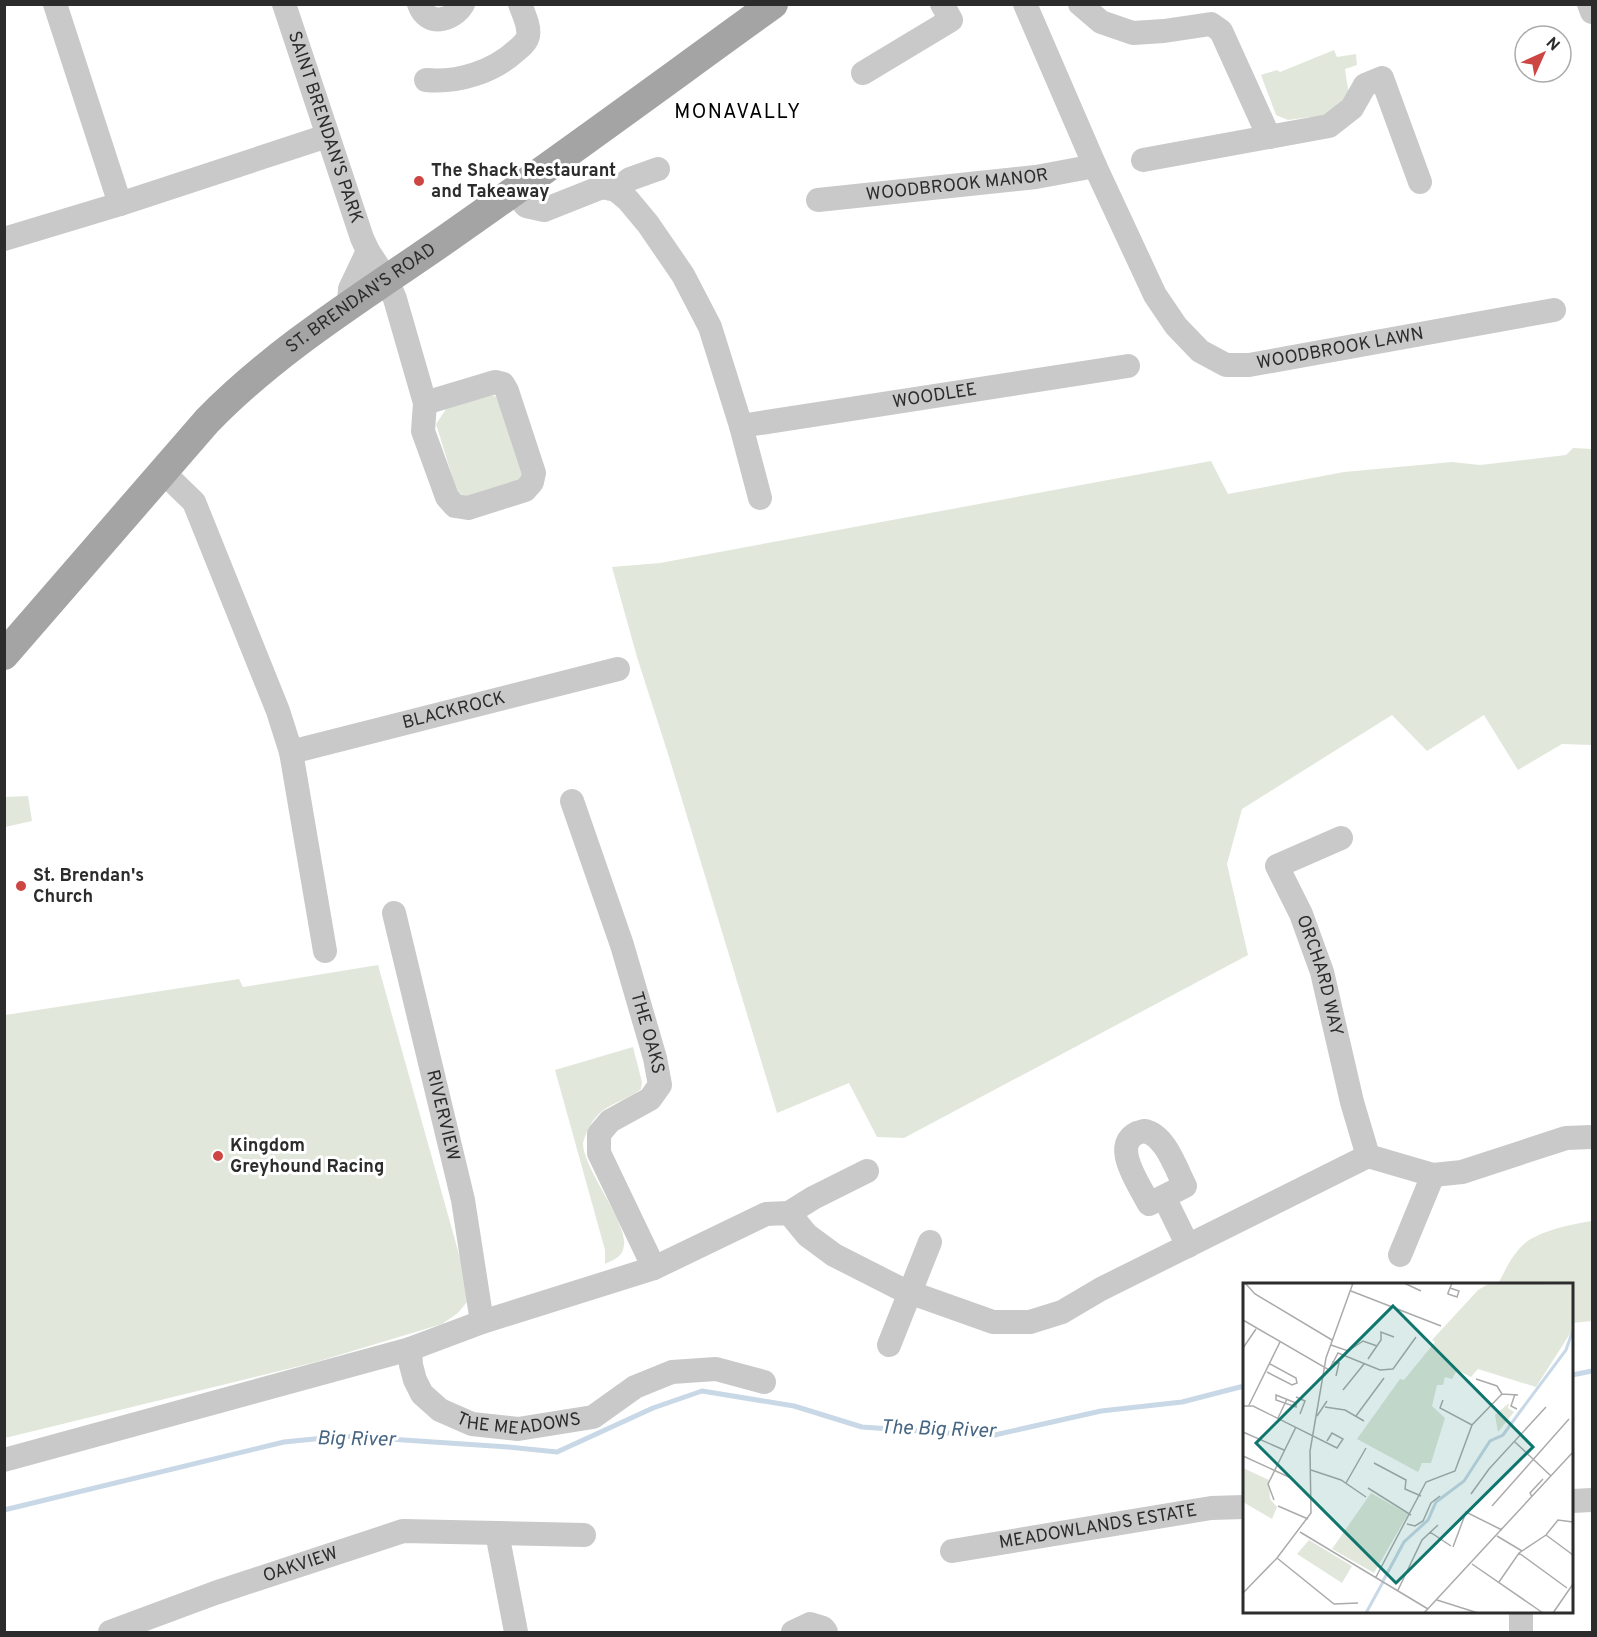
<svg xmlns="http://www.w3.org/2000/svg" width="1597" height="1637" font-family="Overpass,sans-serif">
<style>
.green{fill:#e1e8db}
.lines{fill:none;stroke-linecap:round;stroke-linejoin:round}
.stream{stroke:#c9d8e6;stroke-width:5}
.minor{stroke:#c9c9c9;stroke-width:24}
.major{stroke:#a4a4a4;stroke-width:30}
.poi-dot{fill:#ce4643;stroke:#fff;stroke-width:2}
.labels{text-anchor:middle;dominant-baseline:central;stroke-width:6;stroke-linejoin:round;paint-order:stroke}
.street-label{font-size:18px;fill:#2c2c2c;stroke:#fff}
.poi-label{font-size:18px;font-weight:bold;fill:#2c2c2c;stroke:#fff;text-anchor:start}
.neighbourhood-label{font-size:20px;letter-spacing:1.5px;fill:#000;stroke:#fff}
.water-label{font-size:20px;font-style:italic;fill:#456583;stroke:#fff}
.inset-river{fill:none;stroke:#c9d8e6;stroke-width:3}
.inset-road{fill:none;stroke:#ababab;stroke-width:1.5}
.view{fill:#0f766e;fill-opacity:0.15;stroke:#0f766e;stroke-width:3}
.inset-edge{fill:none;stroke:#2c2c2c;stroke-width:3}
</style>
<rect width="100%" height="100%" fill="#fff"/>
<g class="green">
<path d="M1334 50 1337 57 1356 54 1357 65 1345 69 1349 95 1339 110 1313 120 1311 117 1288 120 1276 115 1261 75 1277 70 1280 72Z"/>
<path d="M492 395 500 398 524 479 470 497 463 496 456 489 436 424 446 409Z"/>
<path d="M1573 448 1592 449V745L1562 744 1518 770 1484 715 1427 751 1392 715 1242 809 1227 864 1248 955 904 1138 877 1137 849 1083 777 1113 669 757 637 657 612 567 660 563 1211 461 1228 494 1344 472 1452 462 1480 465 1566 455Z"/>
<path d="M28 796 32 821 5 827V797Z"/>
<path d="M378 965 471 1297 458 1313 442 1324 316 1362 5 1438V1015L239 979 243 987Z"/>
<path d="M633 1047 642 1082 641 1089C621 1105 601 1102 588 1130 586 1133 584 1140 583 1143 583 1170 633 1228 623 1250 620 1258 613 1260 605 1264V1250L555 1070Z"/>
<path d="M1592 1221V1321L1572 1323V1284H1498C1505 1271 1511 1256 1523 1245 1537 1231 1573 1224 1592 1221Z"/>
</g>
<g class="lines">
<g class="stream">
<path d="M1572 1375 1592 1371"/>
<path d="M4 1510 284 1442 344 1436 508 1447 557 1452 653 1408 702 1391 794 1406 862 1427 990 1436 1101 1411 1182 1402 1244 1386"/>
</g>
<g class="minor">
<path d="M55 4 120 204"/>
<path id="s1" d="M284 4 362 238 368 251 387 280 395 299 425 403 423 431 447 497 455 506 468 508 525 490 532 482 534 473 507 391 503 384 495 382 425 403"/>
<path d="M419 4C427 27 452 22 463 4"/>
<path id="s2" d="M1025 4 1095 166 1155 295 1176 326 1200 351 1226 365H1249L1554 310"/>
<path d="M1080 4 1101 22 1133 33 1164 31 1211 24 1221 31 1269 137"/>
<path d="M1589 4 1592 12"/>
<path d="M863 73 951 20 942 4"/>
<path d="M426 80C458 83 493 72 517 50 521 47 527 41 528 36 530 26 523 13 520 4"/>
<path d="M1143 160 1329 126 1352 108 1365 85 1382 78 1420 182"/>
<path d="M616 190 630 179 658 169"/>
<path d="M513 191 526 206 544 210 602 187 616 190 628 200 648 224 683 275 710 327 741 426 760 498"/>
<path id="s3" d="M818 200 1036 177 1095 166"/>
<path d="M4 239 120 204 327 136"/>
<path d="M349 305 350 289 368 251"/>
<path id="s4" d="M741 426 1128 366"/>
<path d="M162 471 194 502 278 711 291 752 325 951"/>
<path id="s5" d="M291 752 618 669"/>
<path id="s6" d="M572 801 622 945 655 1058 660 1085 650 1099 610 1121 599 1134V1153L654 1268"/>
<path id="s7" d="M1341 838 1277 866 1301 914 1322 972 1352 1102 1368 1156"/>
<path id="s8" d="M394 913 463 1200 482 1322"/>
<path d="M1144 1131C1165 1134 1176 1169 1185 1186L1149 1204C1139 1184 1106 1139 1144 1131Z"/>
<path d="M1164 1197 1188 1246"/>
<path d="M789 1213 813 1198 867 1171"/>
<path d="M1400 1255 1433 1175"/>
<path d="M889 1345 930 1242"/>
<path id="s9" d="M410 1349 411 1365 415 1380 422 1394 440 1410 472 1424 518 1429 593 1417 635 1387 672 1372 716 1369 764 1382"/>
<path d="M4 1460 410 1349 482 1322 654 1268 766 1214 789 1213 807 1235 834 1255 903 1290 993 1322H1030L1062 1312 1101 1289 1368 1156 1433 1175 1462 1172 1566 1138 1592 1137"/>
<path d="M1572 1501 1592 1500"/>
<path d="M497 1533 516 1632"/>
<path id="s10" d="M952 1551 1211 1508 1244 1507"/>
<path d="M1521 1612V1632"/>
<path id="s11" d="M110 1632 215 1593 403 1531 584 1535"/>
<path d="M793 1632 810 1624 823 1628 826 1632"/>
</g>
<path class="major" id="s12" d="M4 655 207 421C278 348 366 295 449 237 558 161 665 82 773 4"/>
</g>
<g class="poi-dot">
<circle cx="419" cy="181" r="6"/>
<circle cx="21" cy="886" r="6"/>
<circle cx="218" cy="1156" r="6"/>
</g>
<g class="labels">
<g class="street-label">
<text stroke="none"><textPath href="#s1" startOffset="130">SAINT BRENDAN'S PARK</textPath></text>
<text stroke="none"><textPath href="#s3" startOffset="140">WOODBROOK MANOR</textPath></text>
<text stroke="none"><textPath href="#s12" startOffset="507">ST. BRENDAN'S ROAD</textPath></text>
<text stroke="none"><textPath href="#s2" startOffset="536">WOODBROOK LAWN</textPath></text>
<text stroke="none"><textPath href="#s4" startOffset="196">WOODLEE</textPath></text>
<text stroke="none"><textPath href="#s5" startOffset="168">BLACKROCK</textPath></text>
<text stroke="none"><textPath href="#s7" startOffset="188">ORCHARD WAY</textPath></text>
<text stroke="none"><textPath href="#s6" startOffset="244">THE OAKS</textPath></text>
<text stroke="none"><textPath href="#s8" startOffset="208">RIVERVIEW</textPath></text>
<text stroke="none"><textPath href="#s9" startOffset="153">THE MEADOWS</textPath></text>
<text stroke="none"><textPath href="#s10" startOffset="148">MEADOWLANDS ESTATE</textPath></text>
<text stroke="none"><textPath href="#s11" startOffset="202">OAKVIEW</textPath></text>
</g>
<g class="poi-label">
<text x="431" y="171">The Shack Restaurant<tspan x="431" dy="21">and Takeaway</tspan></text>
<text x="33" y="876">St. Brendan's<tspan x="33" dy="21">Church</tspan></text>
<text x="230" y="1146">Kingdom<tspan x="230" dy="21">Greyhound Racing</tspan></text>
</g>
<g class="neighbourhood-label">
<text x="738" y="113">MONAVALLY</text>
</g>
<g class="water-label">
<text transform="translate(938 1430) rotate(2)">The Big River</text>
<text transform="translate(356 1440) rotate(1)">Big River</text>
</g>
</g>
<g transform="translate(1243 1283)">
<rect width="330" height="330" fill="#fff"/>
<path d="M247 0 330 2V46L293 104 235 86 228 94 214 87 209 96 202 94 200 102H194L189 123 202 135 188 180H179L175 189 114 156 157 96 161 97 192 59 189 57 235 7ZM266 120 265 125 271 129 255 149 252 132ZM0 185 26 197 27 216 34 224 29 236 0 219ZM128 210 165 231 131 290 89 266ZM66 257 109 283 99 300 54 271Z" fill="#e1e8db"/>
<path class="inset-river" d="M140 298 161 259 185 237 193 219 221 198 247 158 260 152 276 130 323 67 330 47M123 330 140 299"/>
<path class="inset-road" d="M2 0 12 11 89 57M161 0 178 8M207 5 216 8 214 14 205 11V10L209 0M108 8 198 43M0 37 86 87 95 70 137 87 150 86 173 54M88 62 105 68 120 58 134 63M0 65 13 46M125 76 138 57V49L151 54M89 79 96 80 93 93M24 89 49 102 54 100 53 95 27 81M233 96 254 103 259 111M100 107 121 81M272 111 268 123 274 126M33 112 53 120V124L33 117ZM53 114 62 118 57 131M200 117 197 125 229 142M6 122 37 59M0 123H10L94 165 100 156 89 150 84 158M82 124 102 127 121 138M74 133 84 118M113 133 141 95M35 135 44 116M0 149 41 167M272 159 308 193M0 173 48 195M131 180 163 197 162 206 178 213M68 187 98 197 123 214M103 200 123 165M125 205 168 232M228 211 246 186 303 124M289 214 287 210 300 196M31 217 25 201 53 144M35 223 65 236M249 223 326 136M164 241 172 243 180 238 188 220 197 213M57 249 185 326M187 249 208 263M303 252 330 272M254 253 279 268M210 264 223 229 259 247M276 270 324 305M34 275 91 321 115 320M229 281 300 330M133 294 183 199 212 188 229 142 259 111 275 112M256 299 276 270 303 252 315 237 330 239M155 307 179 257 195 242M0 310 34 275 68 230 67 168 83 75 110 0M194 317 235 330M181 330 330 169M310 330 330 301"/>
<path class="view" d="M150 23 290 164 153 300 13 160Z"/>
<rect width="330" height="330" class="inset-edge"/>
</g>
<rect width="1597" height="1637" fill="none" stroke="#2c2c2c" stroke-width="12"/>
<g transform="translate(1543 54) rotate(45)"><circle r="28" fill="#ffffff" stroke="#ababab" stroke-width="1.5"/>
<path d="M0-4.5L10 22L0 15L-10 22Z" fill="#ce4643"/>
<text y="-9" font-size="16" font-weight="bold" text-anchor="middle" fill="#2c2c2c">N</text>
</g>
</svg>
